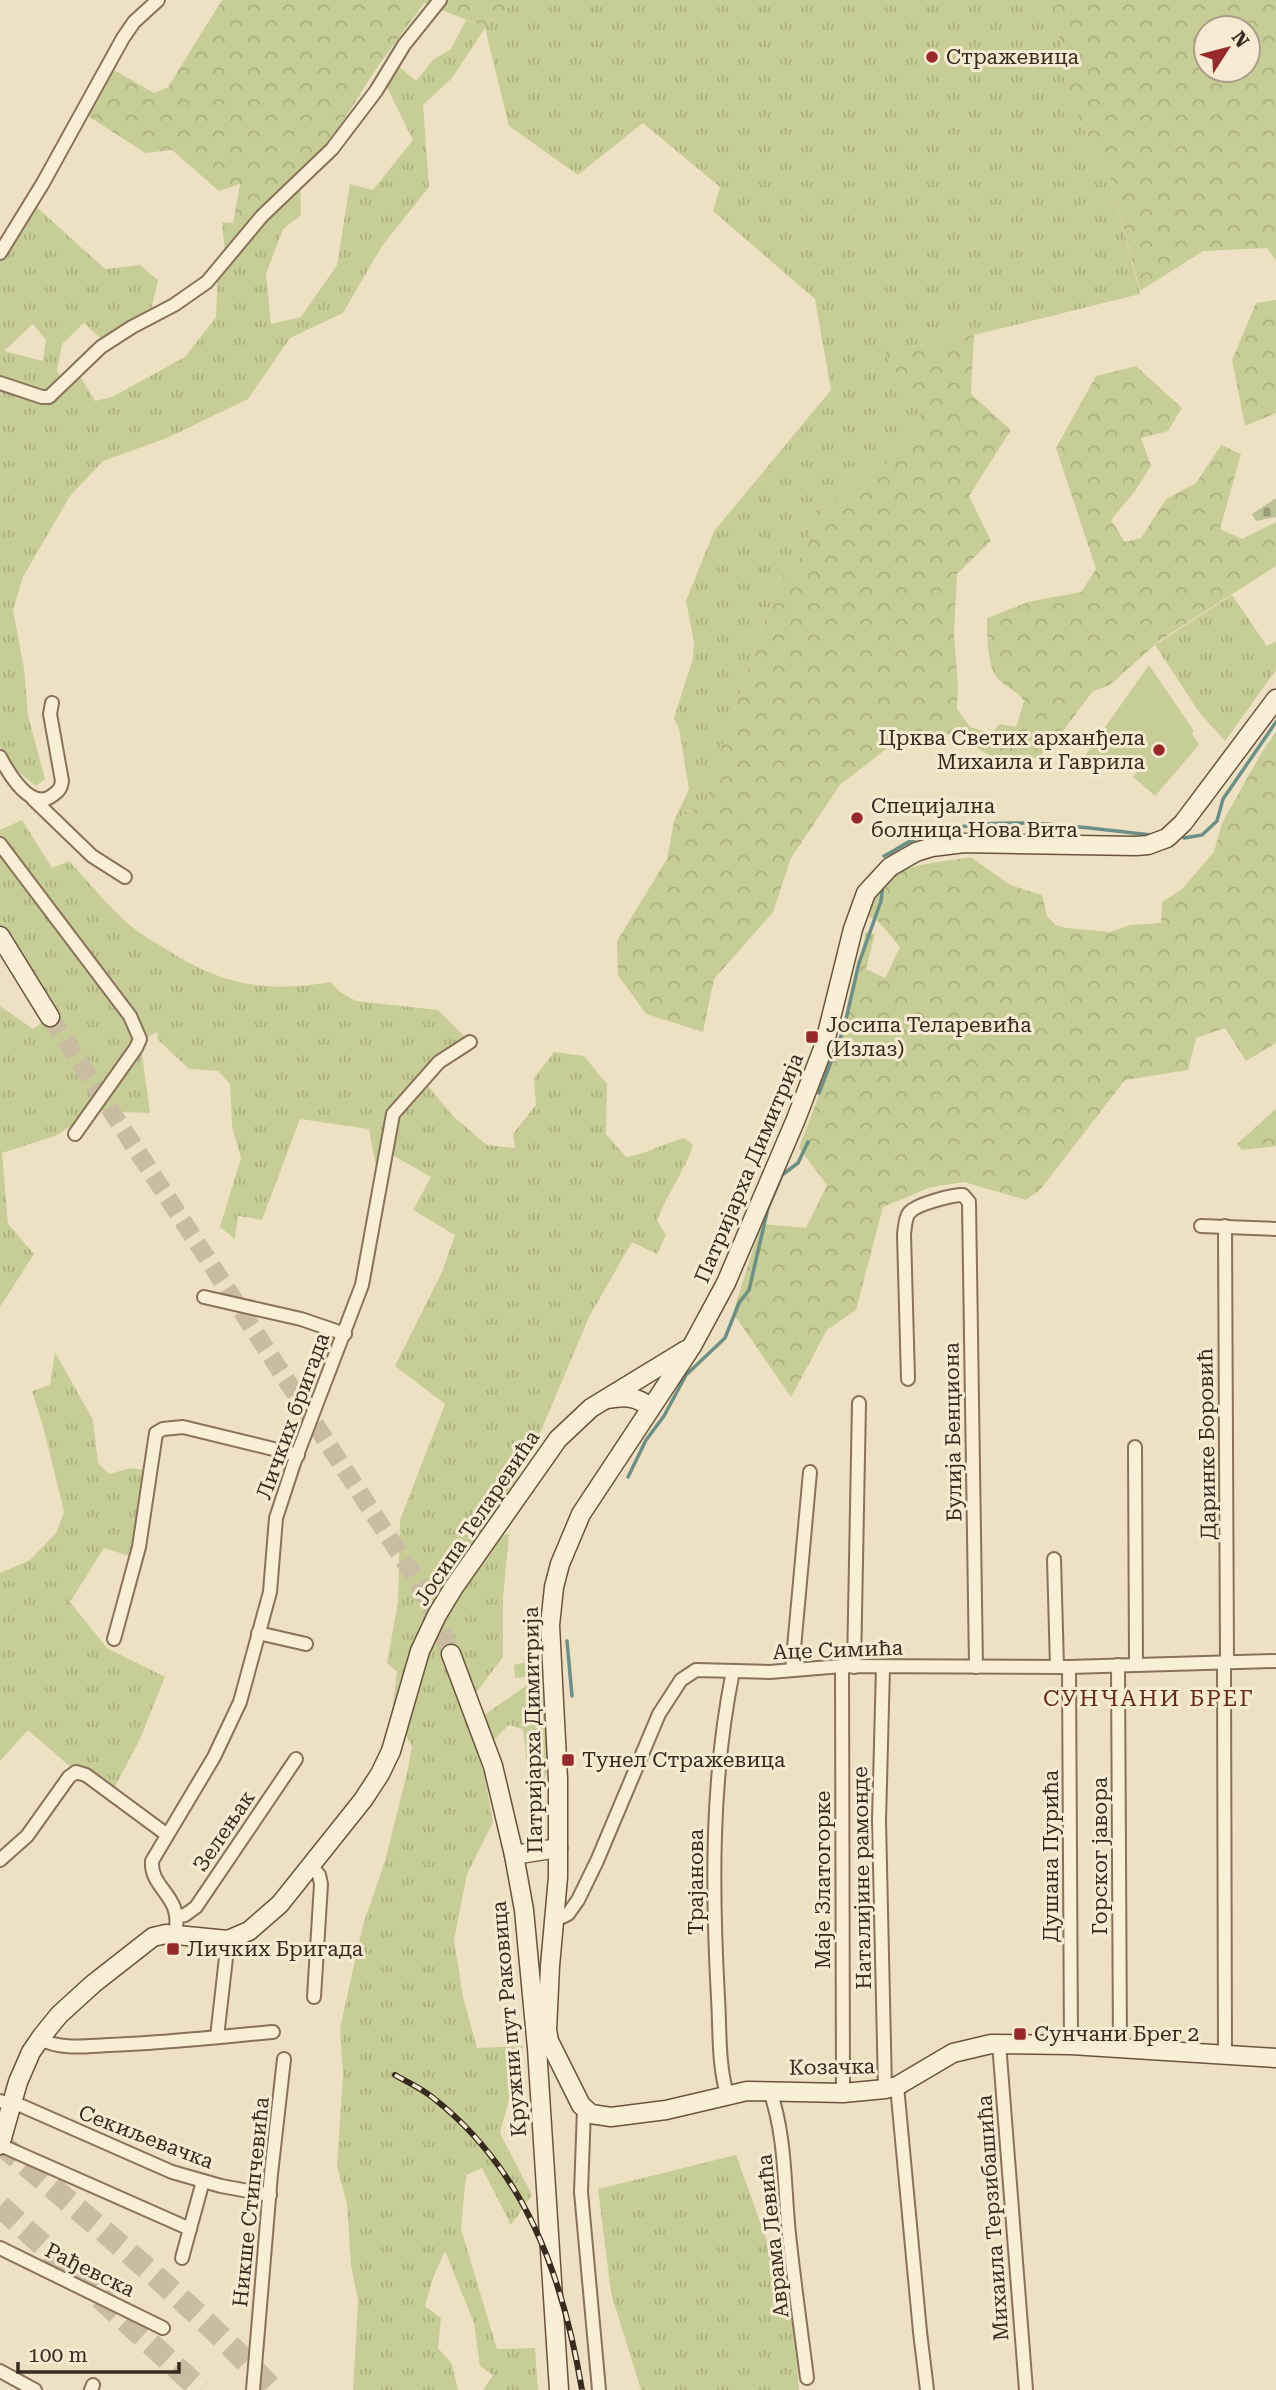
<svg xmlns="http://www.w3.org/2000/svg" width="1276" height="2390" font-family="'Roboto Serif',serif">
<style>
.grass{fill:url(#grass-tufts);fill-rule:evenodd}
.forest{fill:url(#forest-crowns);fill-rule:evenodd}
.cemetery{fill:url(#cemetery-stones)}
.garden{fill:#c7cd96}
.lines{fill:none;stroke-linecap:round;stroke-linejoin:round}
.stream{stroke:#6c8f86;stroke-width:3.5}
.secondary-tunnel{stroke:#cabca2;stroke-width:18;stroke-dasharray:18 9;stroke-linecap:butt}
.highway-tunnel{stroke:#cabca2;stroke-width:23;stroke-dasharray:23 11;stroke-linecap:butt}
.street-casing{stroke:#897259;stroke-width:16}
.secondary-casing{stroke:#6b533d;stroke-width:21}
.street{stroke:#f9eed6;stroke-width:12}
.secondary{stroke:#f9eed6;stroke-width:18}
.rail-casing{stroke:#382a1e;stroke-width:6}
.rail{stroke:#f6ebd2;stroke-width:3.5;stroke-dasharray:10;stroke-linecap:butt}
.poi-dot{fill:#98292a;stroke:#f6ebd2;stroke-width:2.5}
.labels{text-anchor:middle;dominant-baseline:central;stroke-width:6;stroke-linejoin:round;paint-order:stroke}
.poi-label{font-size:21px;fill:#382a1e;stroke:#f6ebd2;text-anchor:start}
.street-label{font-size:21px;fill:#382a1e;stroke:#f6ebd2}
.neighbourhood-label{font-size:23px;letter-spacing:2px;fill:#662b1d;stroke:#f6ebd2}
</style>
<defs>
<pattern id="grass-tufts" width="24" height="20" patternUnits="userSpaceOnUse" patternTransform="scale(1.75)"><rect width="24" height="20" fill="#c7cd96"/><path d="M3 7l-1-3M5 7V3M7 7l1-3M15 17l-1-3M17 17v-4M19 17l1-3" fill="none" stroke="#acb081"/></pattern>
<pattern id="forest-crowns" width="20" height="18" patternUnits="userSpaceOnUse" patternTransform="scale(1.75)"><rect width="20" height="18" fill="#c7cd96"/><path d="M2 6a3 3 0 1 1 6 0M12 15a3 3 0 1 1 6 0" fill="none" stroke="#acb081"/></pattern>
<pattern id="cemetery-stones" width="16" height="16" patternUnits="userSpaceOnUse" patternTransform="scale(1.75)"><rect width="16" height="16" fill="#bcc196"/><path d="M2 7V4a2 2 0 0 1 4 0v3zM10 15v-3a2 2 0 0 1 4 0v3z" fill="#9a9d7a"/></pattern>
</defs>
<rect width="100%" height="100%" fill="#eee1c3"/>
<g class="grass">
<path d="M516 0H1054L1070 102 1112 182 1140 294 974 335 885 351 921 415 889 462 815 512 807 551 779 579 723 743 706 801 674 821 689 789 679 729 674 718 693 658 694 643 686 601 714 531 831 390 815 299 713 211 720 187 643 123 578 175 509 126 485 28 452 78 423 105 429 187 382 246 343 313 290 338 248 399 167 438 103 461 70 496 23 577 13 610 24 668 28 716 45 779 36 786 10 765 0 747V252L31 202 105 269 140 265 158 280 149 319 106 343 84 323 62 344 57 371 64 382 77 371 95 401 112 397 185 357 216 317 218 270 300 180 301 215 283 229 266 274 271 324 301 317 337 265 350 184 373 190 413 140 383 79 392 61 416 81 434 59 451 49 466 20 485 27ZM33 324 46 340 43 361 4 351Z"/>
<path d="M1232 595 1267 646 1276 641V670L1225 741 1199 712 1155 645Z"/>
<path d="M22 820 52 868 69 861C89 882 110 909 132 927 142 935 153 941 164 948 221 985 264 993 331 982L340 992 356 1001 438 1010 470 1042 423 1080 453 1116 487 1145 515 1148 513 1134 536 1105 534 1078 554 1052 584 1056 607 1084 606 1134 626 1157C647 1154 664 1143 684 1138L693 1145C685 1171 667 1194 657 1220L666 1235 657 1254 632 1242 589 1317 538 1438 512 1487 488 1517 478 1538 509 1534 503 1598V1657L464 1709 485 1778 493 1822 467 1874 454 1940 463 1997 477 2048 523 2046 521 2064 514 2081 500 2133 532 2195 511 2225 482 2168 466 2175 461 2229 497 2349 535 2348 538 2390H483L493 2375 480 2366 474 2323 445 2251 433 2278 425 2306 441 2318 438 2348 452 2364 458 2390H353L358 2301 351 2265 347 2204 337 2166 343 2075 340 2028 363 1925 385 1861 407 1773 412 1746 405 1733 390 1726 397 1672 387 1663 398 1602 400 1520 445 1404 395 1366 442 1272 455 1235 413 1210 431 1177 387 1152 385 1166 375 1163 369 1129 300 1119 262 1220 238 1216 235 1239 220 1227 241 1158 232 1127 230 1084 218 1071 189 1069 157 1039 158 1032 140 1040 150 1113 95 1111 55 1136 2 1153 8 1224 34 1254 0 1307V1006L33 1029 50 1017 0 936V830Z"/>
<path d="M55 1352 93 1420 98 1463 109 1474 131 1468 149 1471 136 1558 104 1548 70 1602 107 1648 165 1677 140 1739 111 1794 76 1772 28 1730 0 1761V1573L30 1560 56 1533 64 1512 44 1430 32 1391 50 1385Z"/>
<path d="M539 1659 545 1667 552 1761 532 1805 523 1729 509 1725 490 1744 483 1716 527 1685 526 1677 515 1678 514 1665Z"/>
<path d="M736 2155 792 2310 799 2390H641L611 2293 598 2189Z"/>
</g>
<g class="forest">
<path d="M222 0H516L485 27 424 3 374 72 328 145 226 261 222 222 233 223 240 184 219 191 172 150 145 153 82 112 107 66 154 93 168 87Z"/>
<path d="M1054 0H1276V260L1267 248 1203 251 1140 291 1112 182 1070 102ZM1206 28H1248V70H1206Z"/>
<path d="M1276 300V413L1245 426 1232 360 1256 303Z"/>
<path d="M974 335 971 394 1011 430 969 496 991 541 957 574 954 633 958 687 957 709 970 727 992 734 999 724 1016 727 1024 701C1017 691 1006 687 998 679 987 667 987 634 987 618L1028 602 1081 592 1096 569 1056 448 1096 376 1136 366 1182 408 1168 431 1141 438 1151 466 1135 491 1111 520 1125 542 1141 538 1166 499 1196 483 1221 445 1241 454 1220 529 1242 539 1276 522V566L1159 641 1110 685 1093 691 1060 735 1038 758 999 762 955 733 895 742 840 785 791 858 773 912 714 979 703 1032 646 1014 618 975 617 941 667 859 674 821 706 801 723 743 779 579 807 551 815 512 889 462 921 415 884 351Z"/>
<path d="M1276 732V1043L1246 1061 1225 1028 1196 1038 1188 1070 1125 1080 1040 1190 1026 1200 964 1182 931 1187 883 1207 856 1310 827 1330 791 1397 733 1313 761 1224 806 1228 827 1185 799 1148 844 1028 866 932 875 934 866 969 885 978 900 947 878 921 866 915C871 901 876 887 889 877 908 864 948 861 971 857L1010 885 1042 895 1047 916 1055 925 1067 928 1110 932 1130 925 1161 923 1162 902 1182 889 1214 852 1222 823 1262 752Z"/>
<path d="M1276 1109V1146L1242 1150 1237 1144Z"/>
</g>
<path class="cemetery" d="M1276 498V517L1256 521 1252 514Z"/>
<path class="garden" d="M1149 665 1194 731 1192 734 1199 745 1155 796 1133 777 1138 770 1124 760 1118 767 1103 756 1095 767 1084 757Z"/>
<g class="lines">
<g class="stream">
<path d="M1184 838 1202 835 1217 821 1223 799 1276 722"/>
<path d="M884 856C896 850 909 840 922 836 995 812 1076 827 1151 835"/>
<path d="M819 1093 844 1028 859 963 881 901 883 885"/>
<path d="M628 1477 646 1440 664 1416 686 1375 725 1338 739 1303 749 1290 768 1208 782 1175 798 1163 808 1142"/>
<path d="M567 1641 572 1696"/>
</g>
<path class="secondary-tunnel" d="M50 1017 412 1573 432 1610 451 1654"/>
<g class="highway-tunnel">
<path d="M0 2143C93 2223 190 2300 273 2390"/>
<path d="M0 2206 201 2390"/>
</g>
<g class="street-casing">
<g id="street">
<path d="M0 253 43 183 123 38 134 22 158 0"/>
<path d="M0 383 42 397H49L101 347 132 327 174 305 207 282 262 216 332 149 376 91 404 45 440 0"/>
<path d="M0 757C9 774 32 813 53 795 59 791 61 788 62 781L50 714 52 703"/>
<path d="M33 799 92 856 125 877"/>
<path d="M0 844 130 1016 140 1039 136 1048 75 1134"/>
<path d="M1201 1226 1276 1229"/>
<path d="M1225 1226 1227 1661"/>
<path d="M204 1297 301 1319 345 1334"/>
<path d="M908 1379 904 1234C905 1228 905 1218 909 1213 916 1204 952 1195 963 1195L969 1202 976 1667"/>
<path d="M1135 1447 1136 1664"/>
<path d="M1054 1559 1057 1667"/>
<path d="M258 1633 306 1644"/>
<path d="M114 1639 139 1547 156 1433 163 1429 183 1427 298 1455"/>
<path d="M1224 1663 1225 2054"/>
<path d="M1118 1665 1120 2047"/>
<path d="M842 1666 843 2093"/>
<path d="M854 1667 859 1403"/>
<path d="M883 1667 879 1821 885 2089"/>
<path d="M1069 1667 1071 2045"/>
<path d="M792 1670 810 1472"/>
<path d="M0 1860 27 1836 69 1777 76 1772 86 1775 166 1834"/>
<path d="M311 1865 319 1875 321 1884 314 1997"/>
<path d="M178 1916 185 1915 196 1907 296 1759"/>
<path d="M553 1917H562L568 1914 578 1900 597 1861 659 1714 681 1680 696 1670 770 1672 842 1666 1069 1667 1276 1661"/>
<path d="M175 1934C184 1895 150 1890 152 1861L214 1757 240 1702 270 1592 276 1518 294 1463 362 1285 393 1114 439 1062 470 1042"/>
<path d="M217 2037 228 1940"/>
<path d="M40 2039C61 2050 86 2046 109 2045 164 2043 218 2037 273 2032"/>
<path d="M999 2043 1026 2390"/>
<path d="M897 2086 920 2332 927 2390"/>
<path d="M770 2091C786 2137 784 2186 789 2234 794 2282 801 2330 807 2378"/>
<path d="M727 2094C718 2064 720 2029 718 1998 712 1889 711 1779 733 1671"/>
<path d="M0 2101 22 2106 172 2172 221 2186 270 2195"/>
<path d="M584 2109 581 2192 599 2390"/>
<path d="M0 2145 190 2229"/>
<path d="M0 2248 163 2328"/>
<path d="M182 2258 203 2181"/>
<path d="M0 2371 35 2390"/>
<path d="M91 2390 93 2385"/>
<path d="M253 2390 271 2174 284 2059"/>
</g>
</g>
<g class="secondary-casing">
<g id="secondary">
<path d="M1276 699 1183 823 1167 838 1148 845 1136 846 964 843 932 847 916 852 890 867 866 893 853 929 824 1046 796 1119 726 1283 692 1346 581 1514 560 1564 554 1587 550 1625 558 1779V1877L550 1966 547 2030 549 2041 581 2105 591 2114 611 2117 666 2110 747 2091 843 2093 885 2089 897 2086 953 2053 991 2044 1071 2045 1276 2058"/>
<path d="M0 936 50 1017"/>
<path d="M608 1399C625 1396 636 1396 650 1407"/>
<path d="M451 1654 493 1766 514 1855 524 1910 537 2048 559 2390"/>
<path d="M514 1855 558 1848"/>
<path d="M0 2145 18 2082 31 2052 42 2036 59 2015 93 1984 153 1937 166 1934 228 1940 249 1931 280 1904 363 1800 380 1774 391 1751 420 1651 437 1615 454 1587 558 1439 591 1408 686 1350"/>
</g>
</g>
<use href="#street" class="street"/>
<use href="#secondary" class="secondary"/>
<g class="rail-casing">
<path id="rail" d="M395 2075C407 2082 421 2088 432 2097 526 2170 563 2277 582 2390"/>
</g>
<use href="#rail" class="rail"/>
</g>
<g class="poi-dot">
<circle cx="932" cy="57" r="7"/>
<circle cx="1159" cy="750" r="7"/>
<circle cx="857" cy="818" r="7"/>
<rect x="805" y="1030" width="14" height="14" rx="3.5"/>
<rect x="561" y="1753" width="14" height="14" rx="3.5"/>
<rect x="166" y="1942" width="14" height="14" rx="3.5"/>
<rect x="1013" y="2027" width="14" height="14" rx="3.5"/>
</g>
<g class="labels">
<g class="poi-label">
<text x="946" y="57">Стражевица</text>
<text x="1145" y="738" text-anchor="end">Црква Светих арханђела<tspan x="1145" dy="24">Михаила и Гаврила</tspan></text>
<text x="871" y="806">Специјална<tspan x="871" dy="24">болница Нова Вита</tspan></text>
<text x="826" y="1025">Јосипа Теларевића<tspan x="826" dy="24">(Излаз)</tspan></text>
<text x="582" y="1760">Тунел Стражевица</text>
<text x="187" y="1949">Личких Бригада</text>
<text x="1034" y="2034">Сунчани Брег 2</text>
</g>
<g class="street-label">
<text transform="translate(749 1168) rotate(-67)">Патријарха Димитрија</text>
<text transform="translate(293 1416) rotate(-70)">Личких бригада</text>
<text transform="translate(953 1432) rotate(-91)">Булија Бенциона</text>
<text transform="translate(1207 1444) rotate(-91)">Даринке Боровић</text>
<text transform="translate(477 1518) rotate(-56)">Јосипа Теларевића</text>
<text transform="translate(838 1650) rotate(-2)">Аце Симића</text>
<text transform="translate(533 1730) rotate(-91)">Патријарха Димитрија</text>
<text transform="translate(224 1831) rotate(-56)">Зелењак</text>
<text transform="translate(1051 1856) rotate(-90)">Душана Пурића</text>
<text transform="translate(1100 1856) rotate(-90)">Горског јавора</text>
<text transform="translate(862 1878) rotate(-91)">Наталијине рамонде</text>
<text transform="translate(823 1880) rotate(-90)">Маје Златогорке</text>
<text transform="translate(696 1882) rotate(-90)">Трајанова</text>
<text transform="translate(509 2019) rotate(-95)">Кружни пут Раковица</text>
<text transform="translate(832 2067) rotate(-1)">Козачка</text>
<text transform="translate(146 2137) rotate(21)">Секиљевачка</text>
<text transform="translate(251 2202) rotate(-84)">Никше Стипчевића</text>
<text transform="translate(993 2218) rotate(-94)">Михаила Терзибашића</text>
<text transform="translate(773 2236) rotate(-96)">Аврама Левића</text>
<text transform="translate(90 2270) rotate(26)">Рађевска</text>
</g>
<g class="neighbourhood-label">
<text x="1149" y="1698">СУНЧАНИ БРЕГ</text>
</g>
</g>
<g transform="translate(1227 49) rotate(54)"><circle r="33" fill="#f6ebd2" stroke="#aa9e8a" stroke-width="2"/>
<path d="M0-5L12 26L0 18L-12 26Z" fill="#98292a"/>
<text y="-10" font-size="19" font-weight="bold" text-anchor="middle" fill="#382a1e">N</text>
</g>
<path d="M18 2362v10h161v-10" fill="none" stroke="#382a1e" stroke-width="3.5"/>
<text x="28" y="2362" font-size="21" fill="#382a1e" stroke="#f6ebd2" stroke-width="5" paint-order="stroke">100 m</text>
</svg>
